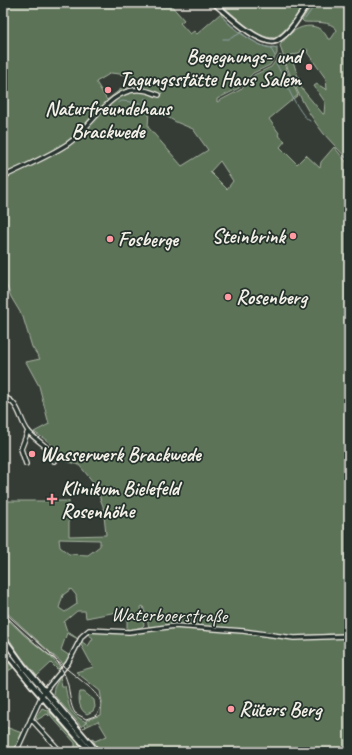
<svg xmlns="http://www.w3.org/2000/svg" width="352" height="755" font-family="Caveat,sans-serif">
<style>
.green{fill:#5b7358;stroke:#a8b2a0;fill-rule:evenodd}
.lines{fill:none;stroke-linecap:round;stroke-linejoin:round}
.stream{stroke:#91a1a3;stroke-width:1}
.minor-casing{stroke:#f4f1e8;stroke-width:6}
.tertiary-casing{stroke:#f4f1e8;stroke-width:7}
.secondary-casing{stroke:#f4f1e8;stroke-width:8}
.minor{stroke:#26332d;stroke-width:3.5}
.tertiary{stroke:#26332d;stroke-width:4}
.secondary{stroke:#26332d;stroke-width:4.5}
.tram{stroke:#f4f1e8;stroke-width:1}
.poi-dot{fill:#ff9aa2;stroke:#26332d;stroke-width:1.5}
.labels{text-anchor:middle;dominant-baseline:central;stroke-width:3.5;stroke-linejoin:round;paint-order:stroke}
.poi-label{font-size:20px;font-weight:bold;fill:#f4f1e8;stroke:#26332d;text-anchor:start}
.street-label{font-size:20px;fill:#f4f1e8;stroke:#26332d}
</style>
<rect width="100%" height="100%" fill="#343c35"/>
<filter id="ink" filterUnits="userSpaceOnUse"><feTurbulence type="fractalNoise" baseFrequency=".025" numOctaves="2"/><feDisplacementMap in="SourceGraphic" scale="8" xChannelSelector="R" yChannelSelector="G"/><feConvolveMatrix kernelMatrix="1 2 1 2 8 2 1 2 1" color-interpolation-filters="sRGB"/></filter>
<g filter="url(#ink)">
<g class="green">
<path d="M3 3H169L184 20 180 23 190 34 194 31 197 34 221 13C224 24 257 46 268 47 272 48 273 46 277 48V54L270 65 253 73 239 88 217 99V102L240 90 254 75 271 67 280 55 298 95 269 119 279 133 278 135 285 141 280 147 297 164 306 155 320 168 321 162 334 147 349 165V633L297 636 191 625 149 627 143 606 141 607 144 625 142 627 127 631V610L86 618 85 611H77L64 622 67 631 78 639 67 633 61 650 70 656 64 665 3 609V506L6 501H69V536L106 535 103 506 94 483 79 465 60 459C51 441 50 443 34 432L49 424 39 386 26 362 40 359 32 347 23 317 11 297 3 277ZM111 73 128 75 142 86 121 89 107 100 96 82ZM152 108 176 122 193 129 208 150 182 166 148 127 149 111ZM220 161 233 181 227 189 210 172ZM59 539 100 540V546L88 555 69 554 60 547ZM71 589 76 595 77 604 65 612 59 608 63 595Z"/>
<path d="M220 3H305C297 14 289 29 277 36 262 45 232 13 220 3Z"/>
<path d="M313 3H349V161C341 152 332 143 324 134 304 109 290 78 281 49L280 45C284 41 287 36 291 33 304 23 321 23 328 39H331L337 30C331 20 314 23 304 22L302 20ZM302 49 308 50 307 52 326 79 327 90 317 84 314 86 325 102 324 114H323L302 89 291 55 299 54Z"/>
<path d="M3 615 24 635 51 657 60 668 57 669 51 663 37 676 22 658 3 630Z"/>
<path d="M169 628 242 633 294 640 349 638V752H101L92 739 95 741 107 736 98 721 83 728 87 724 86 720 101 715 102 702 100 691 76 672 93 667 80 643 82 642 88 646 93 638 86 633C93 630 101 631 108 632 129 635 148 631 169 628Z"/>
<path d="M3 655 13 668 3 674Z"/>
<path d="M60 677 62 686H65C70 708 67 712 86 722L82 727 53 694 54 688Z"/>
<path d="M80 692H84L94 700 95 707 93 711 87 714C79 710 78 699 80 692Z"/>
<path d="M42 708 49 711V716L47 714 37 720 36 717Z"/>
<path d="M50 712 86 752H75V743L51 716Z"/>
<path d="M3 726 22 733 14 752H3Z"/>
</g>
<g class="lines">
<g class="stream">
<path d="M224 19C234 27 264 54 277 47"/>
<path d="M305 19 315 5"/>
<path d="M223 39H229L241 33"/>
<path d="M271 49 275 56"/>
<path d="M276 63C283 76 298 115 310 121"/>
<path d="M144 100 145 98"/>
<path d="M118 103 122 101 141 103"/>
<path d="M131 103 142 108"/>
</g>
<g class="minor-casing">
<g id="minor">
<path d="M3 177C25 166 48 157 69 143 91 128 110 87 141 90 147 90 153 93 159 95"/>
<path d="M3 397C20 402 19 419 28 431 38 443 49 444 54 461"/>
<path d="M26 464 21 449 28 431"/>
<path d="M31 719 61 752"/>
<path d="M16 752 43 693 68 663 82 636 89 630 129 632 175 626 243 631 294 638 349 636"/>
</g>
</g>
<g class="tertiary-casing">
<path id="tertiary" d="M214 3C226 13 261 47 276 41 290 34 300 15 308 3"/>
</g>
<g class="secondary-casing">
<g id="secondary">
<path d="M3 638 24 667 97 752"/>
<path d="M3 649 33 686 91 752"/>
</g>
</g>
<use href="#minor" class="minor"/>
<use href="#tertiary" class="tertiary"/>
<use href="#secondary" class="secondary"/>
<path class="tram" d="M3 611 49 652C58 661 65 672 68 685 70 695 70 705 75 713L86 719 95 716C104 707 102 699 94 691 63 665 30 642 3 613"/>
</g>
</g>
<g class="poi-dot">
<circle cx="309" cy="67" r="4"/>
<circle cx="108" cy="90" r="4"/>
<circle cx="293" cy="236" r="4"/>
<circle cx="110" cy="239" r="4"/>
<circle cx="228" cy="297" r="4"/>
<circle cx="32" cy="454" r="4"/>
<path d="M50 493h4v4h4v4h-4v4h-4v-4h-4v-4h4z"/>
<circle cx="231" cy="709" r="4"/>
</g>
<g class="labels">
<g class="poi-label">
<text x="301" y="56" text-anchor="end">Begegnungs- und<tspan x="301" dy="23">Tagungsstätte Haus Salem</tspan></text>
<text x="108" y="108" text-anchor="middle">Naturfreundehaus<tspan x="108" dy="23">Brackwede</tspan></text>
<text x="285" y="236" text-anchor="end">Steinbrink</text>
<text x="118" y="239">Fosberge</text>
<text x="236" y="297">Rosenberg</text>
<text x="40" y="454">Wasserwerk Brackwede</text>
<text x="61" y="488">Klinikum Bielefeld<tspan x="61" dy="23">Rosenhöhe</tspan></text>
<text x="239" y="709">Rüters Berg</text>
</g>
<g class="street-label">
<text transform="translate(169 615) rotate(1)">Waterboerstraße</text>
</g>
</g>
<rect width="352" height="755" fill="none" stroke="#26332d" stroke-width="16"/>
<rect x="8" y="8" width="336" height="739" fill="none" stroke="#f4f1e8" stroke-width="1.5" filter="url(#ink)"/>
</svg>
